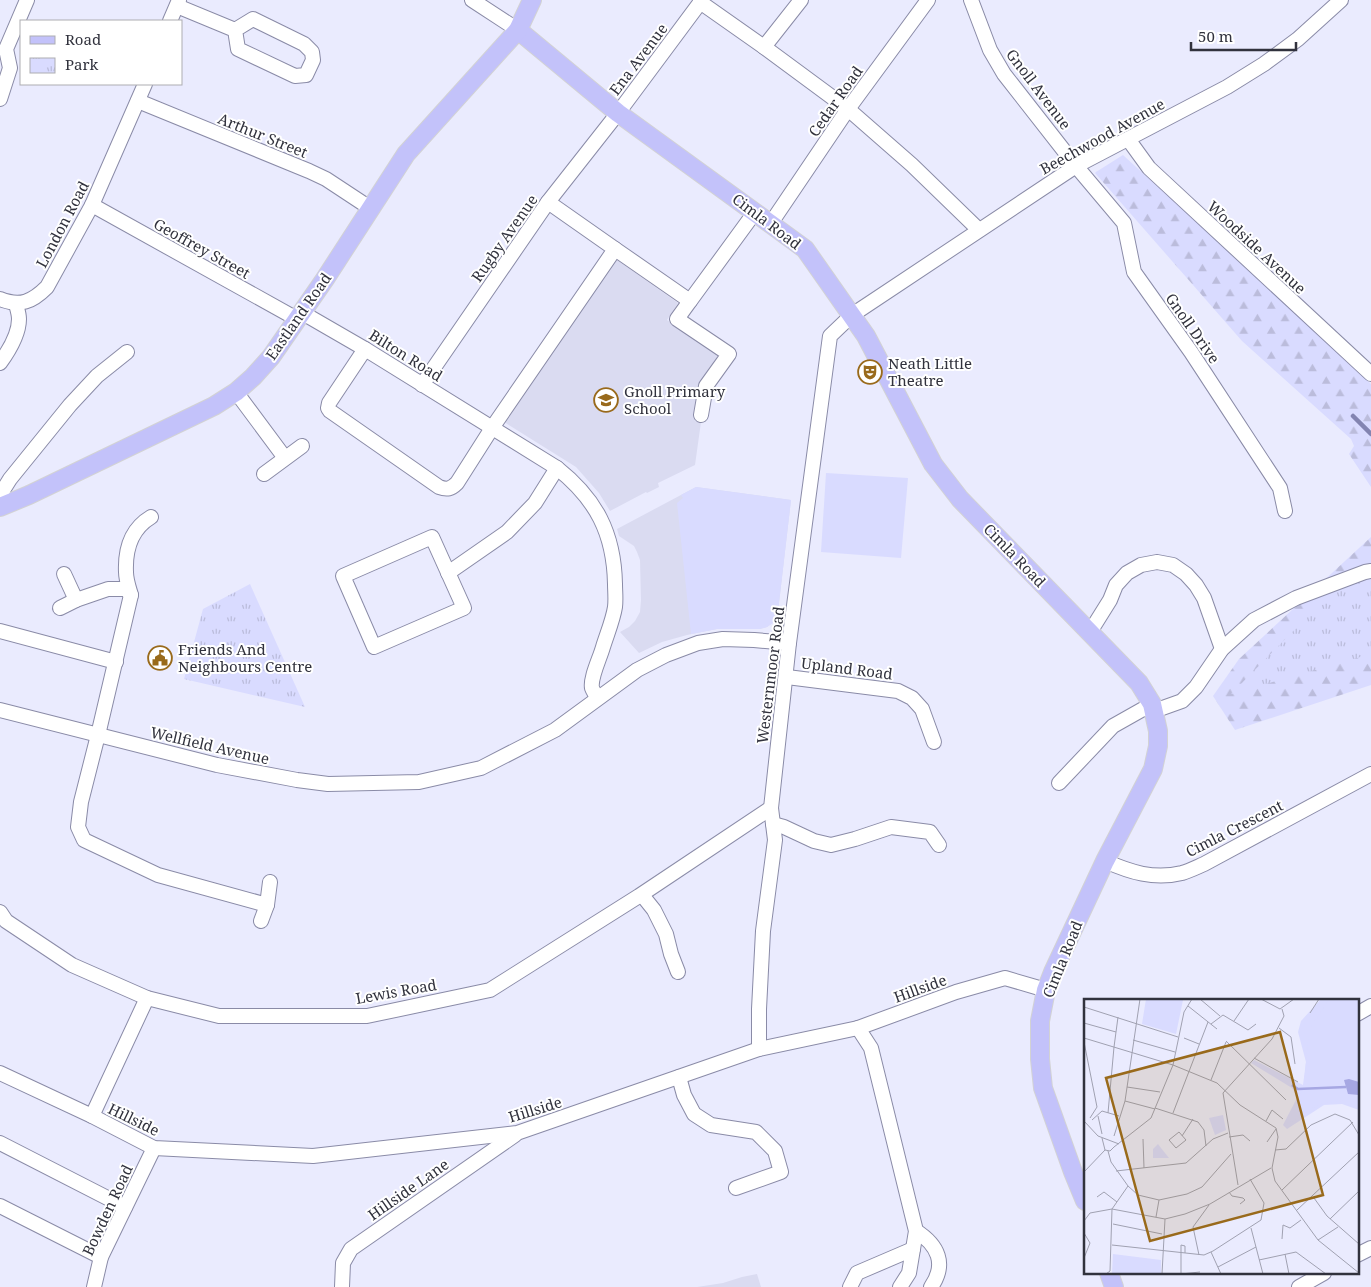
<svg xmlns="http://www.w3.org/2000/svg" width="1371" height="1287" font-family="'Noto Serif',serif">
<style>
.built{fill:#dadbf1}
.green{fill:#d9dbff}
.forest{fill:url(#forest-firs)}
.park{fill:url(#park-tufts)}
.lines{fill:none;stroke-linecap:round;stroke-linejoin:round}
.stream{stroke:#8384b1;stroke-width:4.5}
.minor-casing{stroke:#8a8ba7;stroke-width:16}
.major-casing{stroke:#d2d2d4;stroke-width:20}
.minor{stroke:#fff;stroke-width:14}
.major{stroke:#c3c2fa;stroke-width:18}
.labels{text-anchor:middle;dominant-baseline:central;stroke-width:4;stroke-linejoin:round;paint-order:stroke}
.street-label{font-size:15px;fill:#31323d;stroke:#fff}
.poi-label{font-size:15px;fill:#31323d;stroke:#fff;text-anchor:start}
.inset-river{fill:none;stroke:#a6a7e3;stroke-width:2.5}
.inset-road{fill:none;stroke:#a0a1b1;stroke-width:1}
.view{fill:#996a1b;fill-opacity:0.15;stroke:#996a1b;stroke-width:2.5}
.inset-edge{fill:none;stroke:#31323d;stroke-width:2.5}
</style>
<defs>
<pattern id="forest-firs" width="22" height="20" patternUnits="userSpaceOnUse" patternTransform="scale(1.25)"><rect width="22" height="20" fill="#d9dbff"/><path d="M5 1l3.5 6h-7zM16 11l3.5 6h-7z" fill="#bbbcdb"/></pattern>
<pattern id="park-tufts" width="24" height="20" patternUnits="userSpaceOnUse" patternTransform="scale(1.25)"><rect width="24" height="20" fill="#d9dbff"/><path d="M3 7l-1-3M5 7V3M7 7l1-3M15 17l-1-3M17 17v-4M19 17l1-3" fill="none" stroke="#bbbcdb"/></pattern>
</defs>
<rect width="100%" height="100%" fill="#eaebfe"/>
<g class="built">
<path d="M612 259 617 260 678 303 667 320 718 355 701 383 693 416 695 421 701 422 695 465 658 483 659 487 647 493 646 492 610 511 599 493 576 467 501 420Z"/>
<path d="M696 487 791 500 777 620 767 627 760 629H717L687 635 662 642 639 653 620 632 629 627 635 621 640 612 641 600 640 560 637 552 634 546 619 536 617 529Z"/>
<path d="M757 1274 761 1287H697L723 1283 742 1277Z"/>
</g>
<g class="green">
<path d="M826 473 908 478 901 558 821 552Z"/>
<path d="M696 487 791 500 777 620 767 627 760 629H717L691 634 677 503 683 498 681 495Z"/>
</g>
<g class="forest">
<path d="M1123 155 1265 285 1371 384V487L1349 454 1354 446 1351 439 1242 341 1095 173 1096 172Z"/>
<path d="M1371 537V685L1235 730 1213 696 1239 659Z"/>
</g>
<g class="park">
<path d="M1371 552V654L1231 694Z"/>
<path d="M250 584 305 707 184 679 203 609Z"/>
</g>
<g class="lines">
<path class="stream" d="M1353 416 1371 434"/>
<g class="minor-casing">
<g id="minor">
<path d="M472 0 518 30"/>
<path d="M971 0 990 50 1004 74 1076 166 1124 223 1134 272 1191 352 1280 488 1285 511"/>
<path d="M700 2 764 47 801 0"/>
<path d="M177 6 235 30 253 19 304 44 312 52 313 60 306 75 295 76 238 49 235 30"/>
<path d="M170 21 179 0"/>
<path d="M764 47 848 109 912 165 979 230"/>
<path d="M0 99 10 68 6 49 27 0"/>
<path d="M138 101 309 171 326 179 370 208"/>
<path d="M1128 139 1149 168 1371 374"/>
<path d="M92 205 297 319"/>
<path d="M771 223 848 109 928 0"/>
<path d="M615 249 690 301 677 319 729 354 706 386 701 415"/>
<path d="M0 299C20 307 32 302 47 287L92 205 145 84"/>
<path d="M690 301 755 212"/>
<path d="M301 312 365 349 557 468C596 499 614 533 615 584 615 591 616 599 615 607 613 620 607 634 603 647 600 658 590 678 592 688 593 691 596 695 597 698"/>
<path d="M365 349 329 403 328 408 330 411 439 487C447 490 451 489 457 483L492 428 615 249 548 202"/>
<path d="M0 363C8 352 19 334 19 319 19 314 17 308 16 304"/>
<path d="M422 385 548 202 618 113 702 0"/>
<path d="M236 392 285 458"/>
<path d="M264 474 302 446"/>
<path d="M0 495 10 479 70 405 97 376 127 352"/>
<path d="M151 517C131 529 125 549 126 572 126 580 129 588 131 595L98 735 81 802 78 827 84 840 158 875 267 905"/>
<path d="M432 537 464 608 374 647 343 576Z"/>
<path d="M448 573 507 532 535 503 557 468"/>
<path d="M64 574 76 600"/>
<path d="M60 608 76 600 108 589H126L131 595"/>
<path d="M0 631 116 662"/>
<path d="M1090 632 1110 600 1116 585 1127 573 1141 565 1157 562 1173 565 1186 574 1196 585 1204 598 1222 649"/>
<path d="M787 677 898 691 912 698 922 709 934 742"/>
<path d="M0 710 217 765 297 780 328 784 419 782 481 768 555 730 637 670 666 655 698 643 723 639 754 640 789 643"/>
<path d="M1154 711 1182 701 1196 687 1222 649 1254 620 1296 598 1365 572 1371 571"/>
<path d="M1059 783 1113 726 1152 704"/>
<path d="M773 824 784 827 814 841 831 845 855 839 891 827 930 832 939 845"/>
<path d="M1105 861C1130 872 1154 880 1182 873 1189 871 1197 867 1204 864L1371 774"/>
<path d="M642 895 654 910 666 934 671 954 678 972"/>
<path d="M0 912 6 921 72 965 147 998 219 1016H367L490 990 639 896 771 808"/>
<path d="M261 921 267 905 270 882"/>
<path d="M1357 1014 1371 1006"/>
<path d="M858 1028 871 1048 916 1231 909 1273 900 1287"/>
<path d="M759 1049V1009L763 931 775 840 771 808 789 643 830 336 852 315 1076 166 1227 87 1264 64 1298 39 1341 0"/>
<path d="M0 1073 92 1116 154 1148 313 1156 517 1133 759 1049 858 1028 956 992 1005 978 1046 990"/>
<path d="M679 1077 684 1095 694 1114 711 1125 756 1132 775 1151 781 1172 736 1188"/>
<path d="M92 1116 147 998"/>
<path d="M0 1143 125 1207"/>
<path d="M0 1206 101 1257"/>
<path d="M916 1231C938 1245 947 1264 931 1287"/>
<path d="M1357 1255 1371 1248"/>
<path d="M94 1287 101 1257 154 1148"/>
<path d="M342 1287 343 1263 351 1249 515 1135"/>
<path d="M850 1287 857 1273 913 1249"/>
<path d="M1299 1287 1324 1273"/>
</g>
</g>
<g class="major-casing">
<g id="major">
<path d="M518 30 618 113 805 249 866 336 933 464 960 499 1139 683 1152 704 1158 731V746L1153 769 1105 861 1053 972 1046 990 1040 1021V1059L1043 1088 1073 1172 1085 1201"/>
<path d="M0 507 29 495 214 406 236 392 253 377 271 357 325 279 406 154 518 30 532 0"/>
<path d="M1109 1273 1114 1287"/>
</g>
</g>
<use href="#minor" class="minor"/>
<use href="#major" class="major"/>
</g>
<defs>
<g id="theatre-ring" transform="scale(1.25)"><circle r="9.5" fill="#fff" stroke="#996a1b" stroke-width="1.5"/><path d="M-5-5.5Q0-4 5-5.5V0Q5 5 0 6Q-5 5-5 0ZM-3.3-2.5H-1v1.5H-3.3ZM1-2.5H3.3v1.5H1ZM-2.8 1Q0 5.5 2.8 1Z" fill="#996a1b"/></g>
<g id="school-ring" transform="scale(1.25)"><circle r="9.5" fill="#fff" stroke="#996a1b" stroke-width="1.5"/><path d="M0-5L7-2L0 1L-7-2ZM-4 1L0 2.5L4 1V4Q0 6-4 4Z" fill="#996a1b"/></g>
<g id="civic-ring" transform="scale(1.25)"><circle r="9.5" fill="#fff" stroke="#996a1b" stroke-width="1.5"/><path d="M-.6-6.5H3V-4.5H.6V-3L4-1V1h2V6H-6V1h2V-1L-.6-3ZM-1.2 2.5V6h2.4V2.5Z" fill="#996a1b"/></g>
</defs>
<g fill-rule="evenodd">
<use href="#theatre-ring" x="870" y="372"/>
<use href="#school-ring" x="606" y="400"/>
<use href="#civic-ring" x="160" y="658"/>
</g>
<g class="labels">
<g class="street-label">
<text transform="translate(638 59) rotate(-53)">Ena Avenue</text>
<text transform="translate(1039 89) rotate(53)">Gnoll Avenue</text>
<text transform="translate(835 101) rotate(-55)">Cedar Road</text>
<text transform="translate(263 135) rotate(22)">Arthur Street</text>
<text transform="translate(1102 136) rotate(-29)">Beechwood Avenue</text>
<text transform="translate(767 221) rotate(37)">Cimla Road</text>
<text transform="translate(62 224) rotate(-62)">London Road</text>
<text transform="translate(504 238) rotate(-55)">Rugby Avenue</text>
<text transform="translate(1257 247) rotate(43)">Woodside Avenue</text>
<text transform="translate(202 248) rotate(29)">Geoffrey Street</text>
<text transform="translate(298 316) rotate(-55)">Eastland Road</text>
<text transform="translate(1193 328) rotate(55)">Gnoll Drive</text>
<text transform="translate(406 355) rotate(32)">Bilton Road</text>
<text transform="translate(1015 555) rotate(46)">Cimla Road</text>
<text transform="translate(847 668) rotate(7)">Upland Road</text>
<text transform="translate(770 675) rotate(-83)">Westernmoor Road</text>
<text transform="translate(210 745) rotate(13)">Wellfield Avenue</text>
<text transform="translate(1234 828) rotate(-27)">Cimla Crescent</text>
<text transform="translate(1062 959) rotate(-68)">Cimla Road</text>
<text transform="translate(920 988) rotate(-20)">Hillside</text>
<text transform="translate(396 991) rotate(-10)">Lewis Road</text>
<text transform="translate(535 1109) rotate(-17)">Hillside</text>
<text transform="translate(134 1119) rotate(26)">Hillside</text>
<text transform="translate(408 1189) rotate(-35)">Hillside Lane</text>
<text transform="translate(107 1210) rotate(-65)">Bowden Road</text>
</g>
<g class="poi-label">
<text x="888" y="363">Neath Little<tspan x="888" dy="17">Theatre</tspan></text>
<text x="624" y="391">Gnoll Primary<tspan x="624" dy="17">School</tspan></text>
<text x="178" y="649">Friends And<tspan x="178" dy="17">Neighbours Centre</tspan></text>
</g>
</g>
<g transform="translate(1084 999)">
<rect width="275" height="275" fill="#eaebfe"/>
<path d="M139 116 142 131 131 136 125 119Z" fill="#d9dbff"/>
<path d="M237 0H275V111L258 105 240 106 203 130 199 126 214 97 208 89 167 64 170 61 219 86 222 63 214 33 217 22Z" fill="#d9dbff"/>
<path d="M62 0 99 1 92 35 58 25ZM245 0H275V104L265 101 235 105 202 126 215 101 220 84 225 31ZM74 145 77 149 85 159H69V150ZM29 255 77 261V275H28Z" fill="#d9dbff"/>
<path d="M265 80 275 83V96L264 95 260 81Z" fill="#a6a7e3"/>
<path class="inset-river" d="M208 86 214 90 262 88"/>
<path class="inset-road" d="M116 0 136 17M177 0 196 10 210 0M104 7 133 30M0 8 94 38M226 14 235 0M150 22 165 0M0 24 32 33M127 25 139 16 164 31 172 25M195 29 207 38 211 65M0 39 89 66M100 39 115 45M49 41 91 53M142 42 202 101M0 43 13 108 6 119M30 48 34 18M170 59 214 83M89 66 133 84 156 106 192 129 194 138 188 169 191 182 234 241 275 274M127 81 142 43M43 88 76 93M41 102 71 110M71 109 114 123 120 131 122 147M24 114 30 48M89 114 124 23M14 117 18 135M8 121 18 112 35 117M0 122 14 137 35 145M182 122 188 111 199 120M95 133 102 141 92 149 85 141ZM30 137 41 102 56 0M98 137 109 120M145 138 159 136 166 142M18 139 21 151 26 152 30 148M59 140 60 169M183 143 192 130M30 148 67 119 89 66 100 13 108 0M191 151 202 150 227 126 251 115 266 121 275 136M24 152 27 163 44 187 54 196 75 201 103 195 118 188 147 155M32 172 102 164 129 140 144 134M0 173 21 151M154 186 139 94 188 40 200 17 198 10M198 191 269 123M145 193 148 197 159 199 161 201 156 205M13 198 20 193 33 203M230 199 243 217 275 245M28 210 44 187M213 211 275 153M72 218 75 201M246 220 275 192M0 222 6 214 28 210 81 220 101 215 126 205 187 169M29 225 78 235M167 229 179 275M0 234 6 244 0 259M198 240 199 226 206 229 217 221M234 241 254 228M28 246 120 256 129 252 177 221 180 204 166 180M127 253 137 275M201 255 205 275M115 256 109 228 125 206M175 261 212 253 242 275M134 268 172 248M22 275 26 272 28 210M78 275 81 220M97 275V246L101 247V254M97 275 116 273"/>
<path class="view" d="M196 33 239 196 66 242 22 79Z"/>
<rect width="275" height="275" class="inset-edge"/>
</g>
<rect x="20" y="20" width="162" height="65" fill="#ffffff" stroke="#adadb1"/>
<rect x="30" y="36" width="25" height="8" fill="#c3c2fa" stroke="#adadb1"/>
<text x="65" y="45" font-size="15" fill="#31323d">Road</text>
<rect x="30" y="58" width="25" height="15" fill="url(#park-tufts)" stroke="#adadb1"/>
<text x="65" y="70" font-size="15" fill="#31323d">Park</text>
<path d="M1191 42v8h105v-8" fill="none" stroke="#31323d" stroke-width="2.5"/>
<text x="1198" y="42" font-size="15" fill="#31323d" stroke="#ffffff" stroke-width="4" paint-order="stroke">50 m</text>
</svg>
